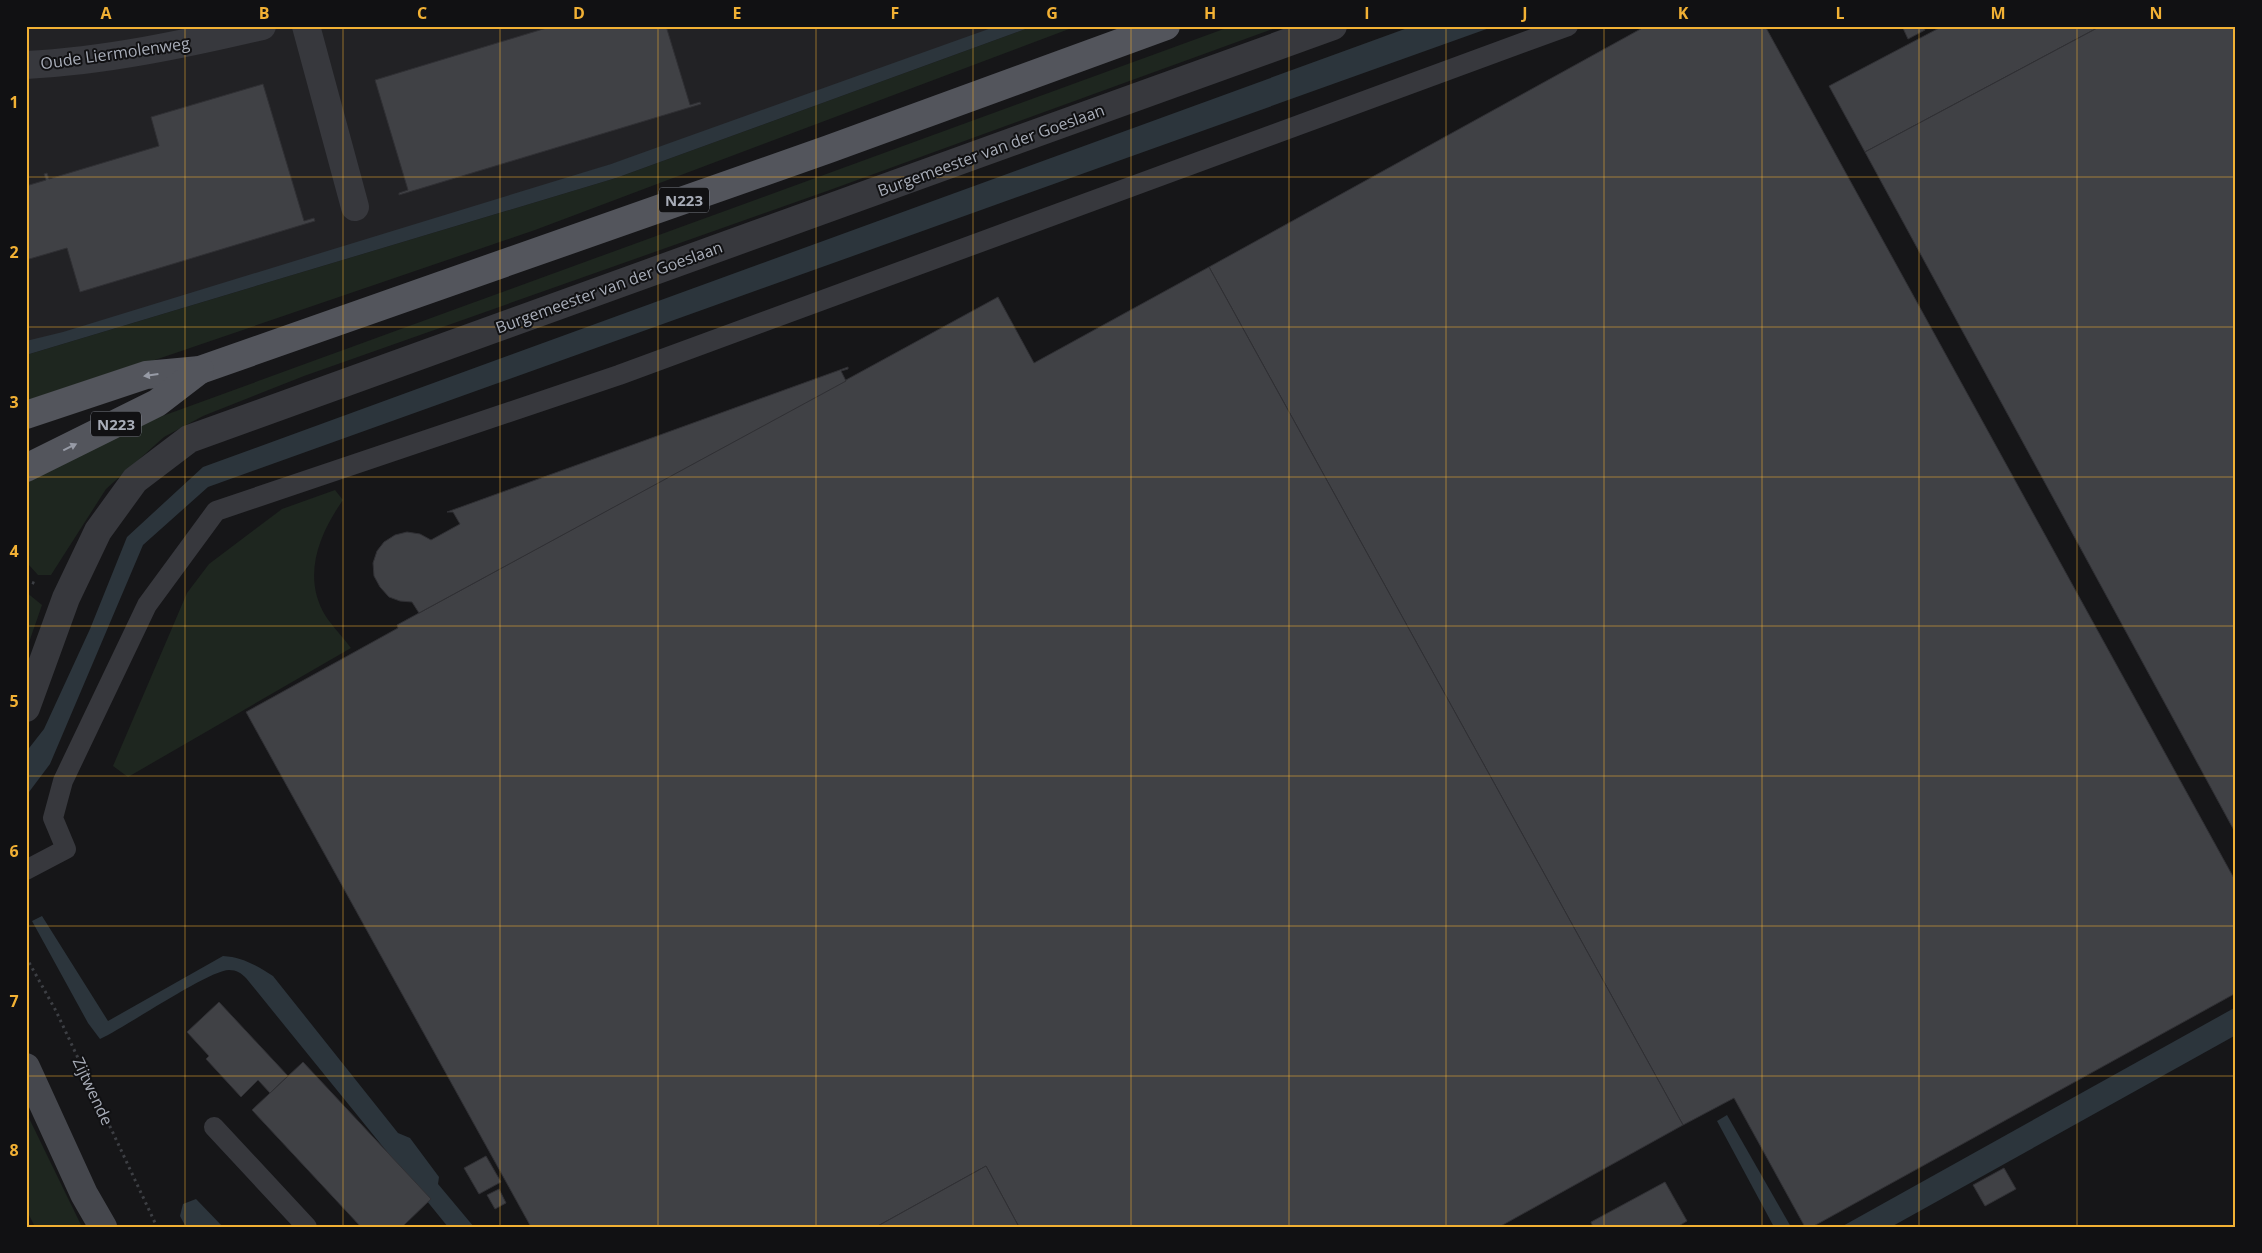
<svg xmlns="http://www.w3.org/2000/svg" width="2262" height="1253" font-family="'Open Sans',sans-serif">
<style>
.built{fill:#222225}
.green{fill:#1e261f}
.water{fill:#2c353c}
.building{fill:#404145;stroke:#303034}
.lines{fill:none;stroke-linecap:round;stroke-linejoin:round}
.path{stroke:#3d3f44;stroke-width:3;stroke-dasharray:2.5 4;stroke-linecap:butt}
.lane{stroke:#37383d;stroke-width:20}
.street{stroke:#37383d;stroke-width:28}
.secondary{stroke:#45474d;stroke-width:28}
.primary{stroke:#53555c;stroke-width:28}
.oneway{fill:#979ba6}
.grid{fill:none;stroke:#f2b134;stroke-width:1;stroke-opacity:0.55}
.labels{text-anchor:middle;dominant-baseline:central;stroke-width:4;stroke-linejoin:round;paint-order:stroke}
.shield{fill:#111113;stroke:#7b7e86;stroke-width:1}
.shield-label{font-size:15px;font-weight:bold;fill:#a8adb8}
.street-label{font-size:16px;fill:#a8adb8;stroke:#111113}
.neatline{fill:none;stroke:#f2b134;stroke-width:2}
.grid-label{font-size:16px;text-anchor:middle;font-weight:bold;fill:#f2b134}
</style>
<rect width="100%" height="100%" fill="#161618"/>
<path class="built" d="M26 26H1034L26 355Z"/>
<g class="green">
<path d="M1034 26H1077L535 230 26 404V355L616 178Z"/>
<path d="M1232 26H1281L827 191 304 376 203 416 164 437 106 489 51 575H38L28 564 26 483 146 422Z"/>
<path d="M335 490 343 500C319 534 302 576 325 615 332 626 343 637 351 648L128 777 113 766 187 593 209 564 282 509Z"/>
<path d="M26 592 42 605 26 651Z"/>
<path d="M26 1112 82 1227H35L26 1209Z"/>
</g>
<g class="water">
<path d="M997 26H1034L616 178 26 355V341L63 332 611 164Z"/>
<path d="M1413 26H1495L208 487 143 545 50 764 26 796V752L44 729 90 629 127 537 203 467Z"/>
<path d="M42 916 108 1021 223 956C243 957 257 966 273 976L398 1133 410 1138 439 1177 438 1184 474 1227H448L246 978C241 973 237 970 229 970 209 970 126 1027 100 1039L88 1023 32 921Z"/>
<path d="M2236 1007V1035L1891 1227H1841Z"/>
<path d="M1727 1115 1791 1227H1774L1717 1121Z"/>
<path d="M196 1199 223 1227H186L180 1216 183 1204Z"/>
</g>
<g class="building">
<path d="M553 26H666L690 105 700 102 701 104 399 195V193L408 190 375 80Z"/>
<path d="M1646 26H1765L2236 882V993L1812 1227H1805L1734 1098 1683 1125 1209 267Z"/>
<path d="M1902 26H1923L1925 30 1908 39Z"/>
<path d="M1943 26H2101L1865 152 1829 86Z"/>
<path d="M2101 26H2236V834L1865 152Z"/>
<path d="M263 84 304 221 314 218 315 221 80 292 67 248 26 260V186L46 180 44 174 47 173 49 179 159 146 151 117Z"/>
<path d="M1209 267 1683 1125 1499 1227H1019L986 1166 876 1227H531L246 712 398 628 397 625 998 297 1034 363Z"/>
<path d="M848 367V369L841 371 846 381 419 613 412 602 400 601 389 597 380 587 374 576 373 563 377 551 384 542 395 535 407 532 420 534 431 540 460 524 453 512H447Z"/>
<path d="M219 1002 288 1076 270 1093 258 1080 241 1097 206 1059 209 1056 187 1032Z"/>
<path d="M303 1062 431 1199 402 1227H361L252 1110Z"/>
<path d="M486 1156 501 1182 479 1194 464 1168Z"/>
<path d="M986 1166 1019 1227H876Z"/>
<path d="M2004 1168 2016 1189 1985 1206 1973 1185Z"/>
<path d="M1665 1182 1687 1221 1677 1227H1593L1591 1222Z"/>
<path d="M499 1189 506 1203 495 1209 487 1195Z"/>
</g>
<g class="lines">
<g class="path">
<path d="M26 580 36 584"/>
<path d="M26 957 56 1011 157 1227"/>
</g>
<g class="lane">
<path d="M26 870 66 849 53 818 63 781 147 605 216 511 619 375 1568 26"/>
<path d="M214 1127 307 1227"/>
</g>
<g class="street">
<path d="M306 26 355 207"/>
<path d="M26 65C105 61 185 44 262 26"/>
<path d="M26 708 66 598 98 531 135 480 189 439 1333 26"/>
</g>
<path class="secondary" d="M26 1067 84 1194 103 1227"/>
<g class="primary">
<path d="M26 415 146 375 200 370 829 149 1166 26"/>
<path d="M26 468 157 403 200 370"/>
</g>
</g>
<defs><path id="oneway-solid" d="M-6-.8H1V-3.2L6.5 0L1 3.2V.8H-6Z" transform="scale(1.25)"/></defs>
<g class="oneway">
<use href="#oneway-solid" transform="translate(151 375) rotate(172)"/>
<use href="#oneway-solid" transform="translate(70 447) rotate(-26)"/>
</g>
<path class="grid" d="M185 26V1227M343 26V1227M500 26V1227M658 26V1227M816 26V1227M973 26V1227M1131 26V1227M1289 26V1227M1446 26V1227M1604 26V1227M1762 26V1227M1919 26V1227M2077 26V1227M26 177H2236M26 327H2236M26 477H2236M26 626H2236M26 776H2236M26 926H2236M26 1076H2236"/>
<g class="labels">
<g class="shield">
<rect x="659" y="187.5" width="50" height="25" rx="4"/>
<rect x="91" y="411.5" width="50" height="25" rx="4"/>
</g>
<g class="shield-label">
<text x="684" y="200">N223</text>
<text x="116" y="424">N223</text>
</g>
<g class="street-label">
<text transform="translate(115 53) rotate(-8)">Oude Liermolenweg</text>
<text transform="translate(991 150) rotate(-20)">Burgemeester van der Goeslaan</text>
<text transform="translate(609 287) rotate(-20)">Burgemeester van der Goeslaan</text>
<text transform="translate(93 1091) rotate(65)">Zijtwende</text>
</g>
</g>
<rect width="2262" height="1253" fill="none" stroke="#111113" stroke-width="55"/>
<rect x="28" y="28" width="2206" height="1198" class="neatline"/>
<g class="grid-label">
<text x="106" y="19">A</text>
<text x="264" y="19">B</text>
<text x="422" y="19">C</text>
<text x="579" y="19">D</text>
<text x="737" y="19">E</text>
<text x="895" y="19">F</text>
<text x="1052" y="19">G</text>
<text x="1210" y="19">H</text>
<text x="1367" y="19">I</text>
<text x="1525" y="19">J</text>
<text x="1683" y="19">K</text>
<text x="1840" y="19">L</text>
<text x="1998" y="19">M</text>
<text x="2156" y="19">N</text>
<text x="14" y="108">1</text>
<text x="14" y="258">2</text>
<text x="14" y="408">3</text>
<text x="14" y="557">4</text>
<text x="14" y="707">5</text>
<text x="14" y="857">6</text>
<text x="14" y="1007">7</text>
<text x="14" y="1156">8</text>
</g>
</svg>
